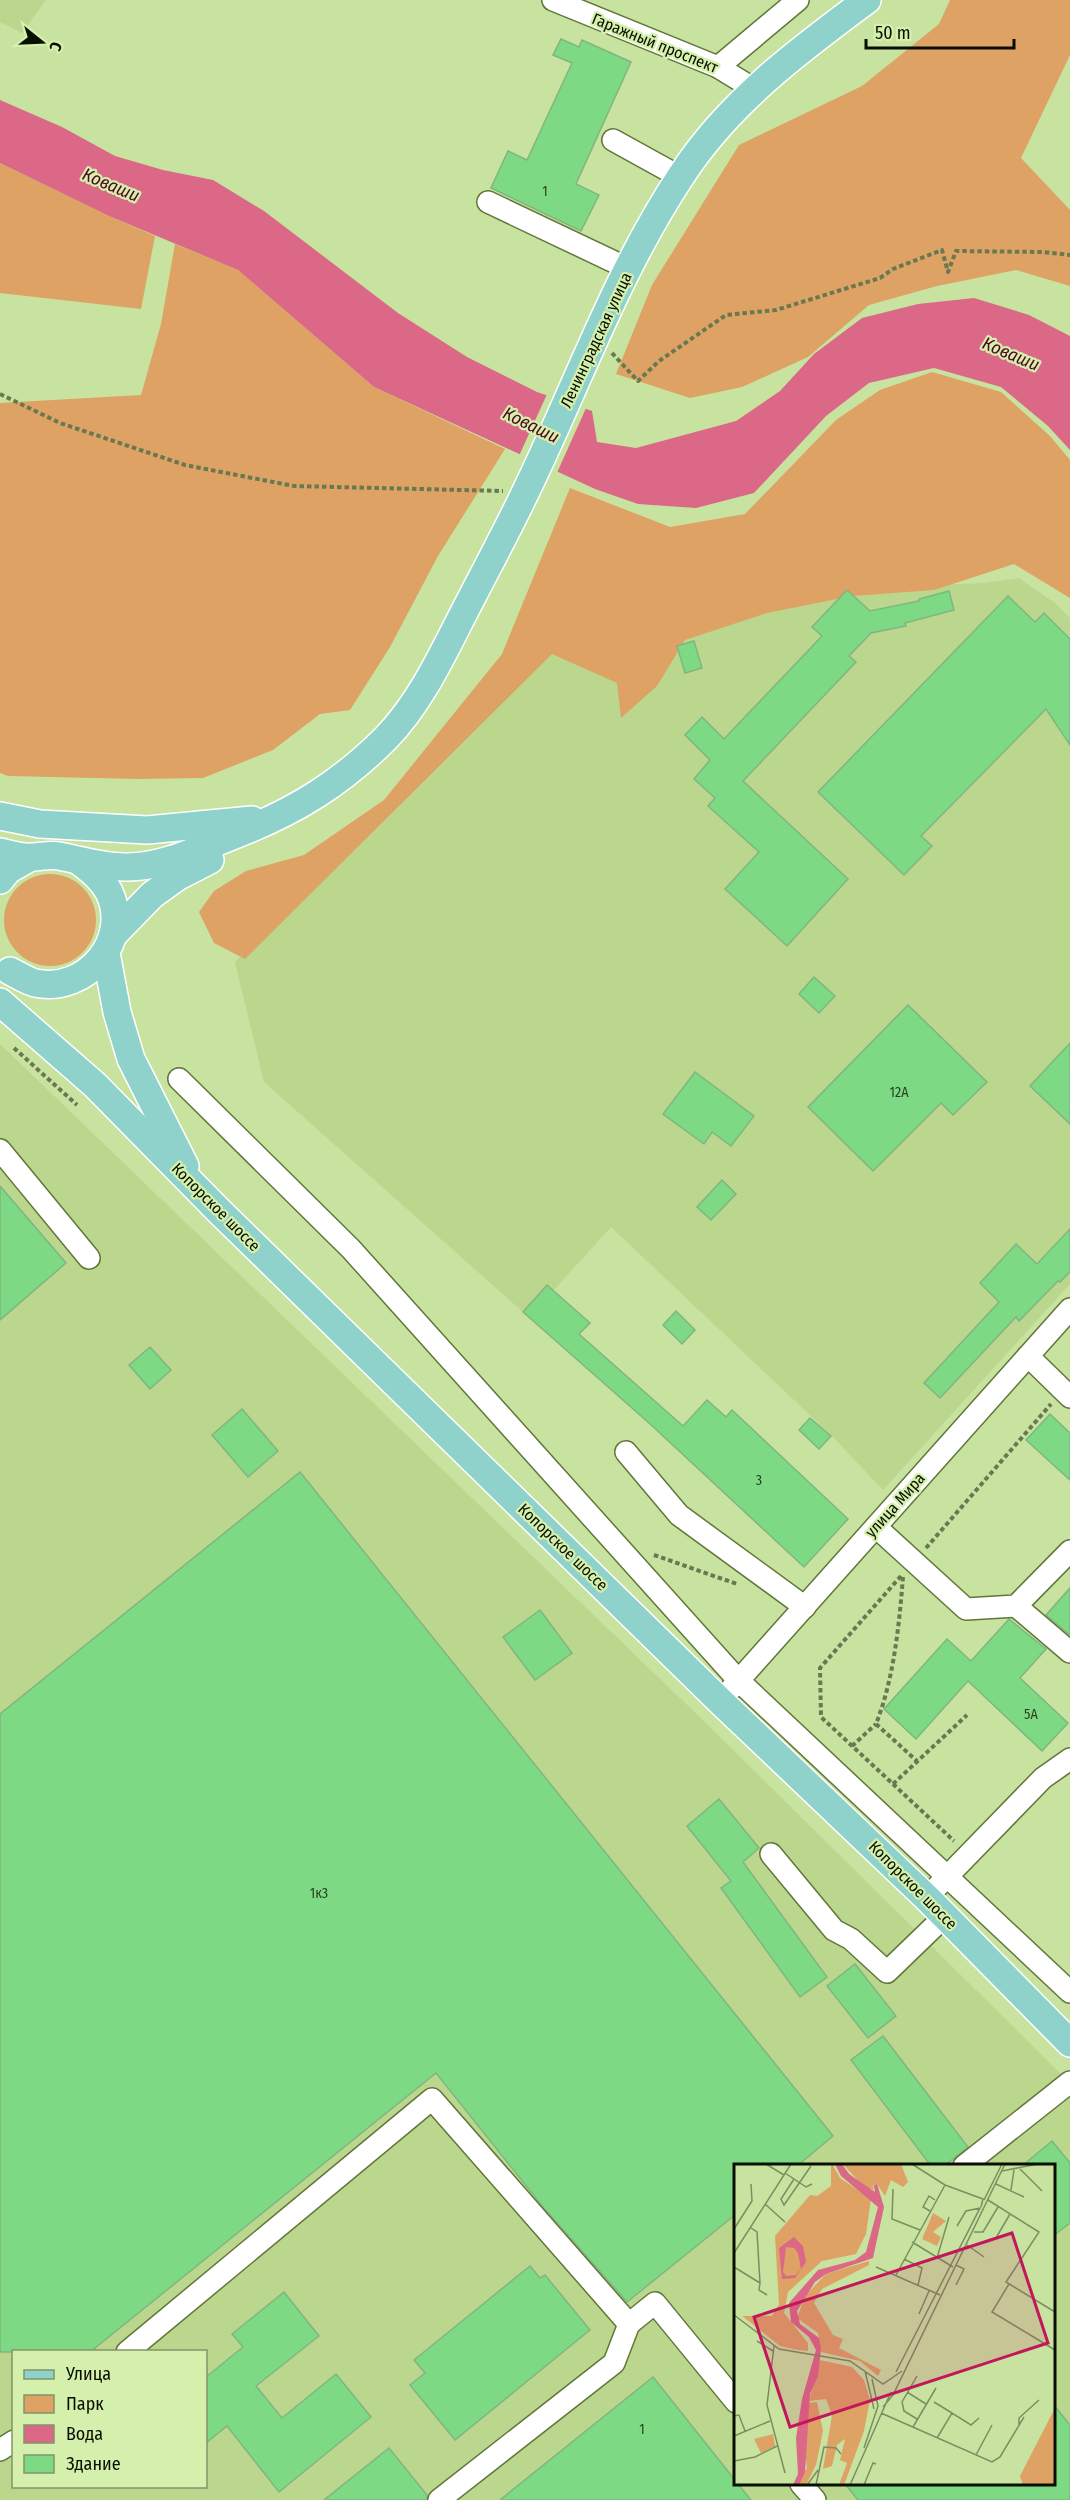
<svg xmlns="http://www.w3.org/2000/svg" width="1070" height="2500" font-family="'Fira Sans Condensed',sans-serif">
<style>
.built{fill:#bbd78e;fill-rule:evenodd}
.green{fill:#dea265}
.water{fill:#db6886}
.pier{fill:#c8e2a0}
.building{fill:#7ed984;stroke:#80b582;stroke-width:1.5}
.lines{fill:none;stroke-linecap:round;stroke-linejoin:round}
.minor-casing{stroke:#617739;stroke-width:24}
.major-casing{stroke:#fff;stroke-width:30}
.path{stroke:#687850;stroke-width:4;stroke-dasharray:4.5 3;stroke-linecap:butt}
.minor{stroke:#fff;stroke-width:21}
.major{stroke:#8fd1cb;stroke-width:27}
.labels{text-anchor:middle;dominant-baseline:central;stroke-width:4.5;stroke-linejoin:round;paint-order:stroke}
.number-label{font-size:14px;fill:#264221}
.street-label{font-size:16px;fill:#080f00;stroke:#d5efad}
.water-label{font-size:18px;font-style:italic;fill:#500622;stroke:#d5efad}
.inset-road{fill:none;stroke:#7b8e60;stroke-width:1.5}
.view{fill:#c2185b;fill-opacity:0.15;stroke:#c2185b;stroke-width:3}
.inset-edge{fill:none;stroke:#080f00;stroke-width:3}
</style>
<rect width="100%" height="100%" fill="#c8e2a0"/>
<g class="built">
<path d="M0 0H46L22 33 0 22Z"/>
<path d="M1019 578 1055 603 1070 618V1284L883 1490 832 1436 611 1227 553 1291 547 1285 523 1312 264 1082 235 962 557 618 827 589 984 583Z"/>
<path d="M0 1044 709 1726 1070 2083V2500H0ZM736 2166H1054V2484H736ZM14 2352H206V2486H14Z"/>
</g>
<g class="green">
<path d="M950 0H1070V55L1021 158 1070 210V286L1016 270 937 286 869 305 808 357 742 387 690 398 616 374 652 285 739 145 862 86 939 24Z"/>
<path d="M0 163 109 216 155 236 141 309 0 293Z"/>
<path d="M175 244 238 270 374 387 505 449 438 556 390 647 350 710 320 714 273 750 203 778 138 779 8 776 0 773V403L141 395 161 324Z"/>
<path d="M932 372 1001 392 1050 436 1070 460V598L1014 564 934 590 852 596 767 613 685 640 657 686 621 718 617 683 552 654 245 959 214 943 199 912 214 891 246 871 304 855 384 800 502 654 570 488 670 527 745 514 836 420 880 390Z"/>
<circle cx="50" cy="920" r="46"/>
</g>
<path class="water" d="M0 100 62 127 115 156 163 170 213 180 264 211 398 313 467 357 537 392 592 411 597 442 636 448 736 421 780 391 814 354 862 318 918 304 974 298 1029 315 1070 336V450L1048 426 1001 387 934 368 869 383 826 416 754 493 696 508 638 504 595 489 374 387 238 270 109 216 0 163Z"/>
<path class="pier" d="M548 392 587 406 556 475 518 458Z"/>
<g class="building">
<path d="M561 39 579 47 582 40 631 62 576 184 599 195 581 231 491 188 508 151 527 160 572 63 553 55Z"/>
<path d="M847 590 870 611 919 601V599L949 591 954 610 905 623 906 626 871 633 849 656 856 662 743 781 848 879 787 946 725 889 759 852 708 806 715 798 694 779 710 760 685 735 702 717 724 739 822 636 812 627Z"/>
<path d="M1008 596 1035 622 1044 613 1070 639V745L1046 709 921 836 932 846 904 875 818 792Z"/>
<path d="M694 641 702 668 685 673 677 646Z"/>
<path d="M814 977 835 996 819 1013 799 994Z"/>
<path d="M908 1005 987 1082 953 1115 941 1103 873 1171 808 1107Z"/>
<path d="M1070 1043V1124L1030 1086Z"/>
<path d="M695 1072 754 1116 731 1146 712 1132 704 1144 663 1114Z"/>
<path d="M722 1180 736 1194 711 1220 697 1207Z"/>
<path d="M0 1186 66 1263 0 1320Z"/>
<path d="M1070 1229V1272L1060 1282 1058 1281 1019 1321 1016 1317 940 1398 924 1383 999 1302 980 1283 1016 1244 1037 1264Z"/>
<path d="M547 1285 590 1323 579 1334 683 1426 707 1400 726 1417 732 1410 848 1519 804 1567 649 1423 523 1312Z"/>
<path d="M676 1311 695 1330 682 1344 663 1325Z"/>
<path d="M150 1347 171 1370 150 1389 129 1365Z"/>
<path d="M242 1409 278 1451 248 1477 212 1435Z"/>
<path d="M1050 1414 1070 1433V1480L1026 1440Z"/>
<path d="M810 1418 831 1436 819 1449 799 1430Z"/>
<path d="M300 1472 833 2136 797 2166H735V2215L627 2302 543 2207 436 2073 90 2352H0V1714Z"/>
<path d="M1070 1588V1635L1046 1615Z"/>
<path d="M540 1610 572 1653 535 1680 503 1637Z"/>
<path d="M1009 1619 1046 1649 1020 1678 1068 1723 1042 1751 968 1681 916 1739 884 1709 947 1639 971 1661Z"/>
<path d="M719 1799 759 1848 743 1862 827 1977 800 1997 721 1888 731 1881 687 1826Z"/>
<path d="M855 1964 896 2016 868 2038 827 1986Z"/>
<path d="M883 2036 968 2147 944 2166H931L851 2060Z"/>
<path d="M1052 2141 1070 2163V2223L1053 2236V2166H1022Z"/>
<path d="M530 2266 540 2278 545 2275 590 2330 455 2440 410 2385 425 2373 414 2360Z"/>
<path d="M284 2292 319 2336 256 2386 282 2418 336 2374 371 2417 279 2492 227 2426 206 2443V2377L243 2347 232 2334Z"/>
<path d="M653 2377 735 2480V2484H738L751 2500H500Z"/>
<path d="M1053 2404 1070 2425V2500H858L845 2484H1053Z"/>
<path d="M389 2448 427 2495V2500H324Z"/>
</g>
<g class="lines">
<g class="minor-casing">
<g id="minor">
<path d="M553 0 718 67 754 89"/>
<path d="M718 67 798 0"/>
<path d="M613 140 680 177"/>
<path d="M488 202 629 269"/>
<path d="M179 1079 351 1249 739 1681 1070 1992"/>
<path d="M0 1150 89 1258"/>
<path d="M1028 1356 1070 1397"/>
<path d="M626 1452 679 1515 805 1607"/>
<path d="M876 1527 966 1609 1016 1606 1070 1551"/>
<path d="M1016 1606 1070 1652"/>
<path d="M731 1689 1070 1309"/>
<path d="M771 1854 834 1930 851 1939 887 1972 945 1916"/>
<path d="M937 1887 1043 1778 1070 1759"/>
<path d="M964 2166 1070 2082"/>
<path d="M127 2352 432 2099 629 2324"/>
<path d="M0 2450 14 2441"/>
<path d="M801 2484 815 2500"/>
<path d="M439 2500 614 2363 629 2324 655 2303 736 2402"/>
</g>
</g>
<g class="major-casing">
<g id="major">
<path d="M0 816 40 824 147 830 252 820"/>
<path d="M0 852C10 854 22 858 32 857 41 857 50 854 59 856 80 860 101 867 124 867 163 868 201 848 237 834 296 811 341 783 386 738 424 699 447 644 472 597 490 562 509 527 526 491 577 386 616 274 681 176 728 103 798 51 867 0"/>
<path d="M0 880 8 870 29 858"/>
<path d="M113 935 152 895 177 877 210 860"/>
<path d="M106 953 117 1012 131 1059 185 1166"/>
<path d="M10 971C18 975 27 981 35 983 86 994 132 940 109 892 102 879 92 871 80 862"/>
<path d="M0 1002 95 1085 219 1211 720 1701 928 1899 1070 2043"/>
</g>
</g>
<g class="path">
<path d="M612 353 638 381 659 361 726 315 776 310 880 278 893 269 942 250 948 272 956 251 1043 252 1070 255"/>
<path d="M0 394 60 423 185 465 294 486 503 491"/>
<path d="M14 1048 77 1105"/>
<path d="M926 1548 1051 1404"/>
<path d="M654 1555 737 1584"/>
<path d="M901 1576 820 1668 821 1717 893 1784 967 1715"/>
<path d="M903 1577C899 1626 894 1678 876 1724L917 1761"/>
<path d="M852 1746 876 1724"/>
<path d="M893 1784 954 1841"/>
</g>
<use href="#minor" class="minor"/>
<use href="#major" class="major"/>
</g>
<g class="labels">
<g class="number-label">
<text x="545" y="191">1</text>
<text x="899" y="1092">12А</text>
<text x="759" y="1480">3</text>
<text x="1031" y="1714">5А</text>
<text x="319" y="1893">1к3</text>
<text x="642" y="2429">1</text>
</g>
<g class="street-label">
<text transform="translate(655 43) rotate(22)">Гаражный проспект</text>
<text transform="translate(596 340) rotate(-65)">Ленинградская улица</text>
<text transform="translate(216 1207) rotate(45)">Копорское шоссе</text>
<text transform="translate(895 1505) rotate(-48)">улица Мира</text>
<text transform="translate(563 1547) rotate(44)">Копорское шоссе</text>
<text transform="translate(913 1885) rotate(45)">Копорское шоссе</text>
</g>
<g class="water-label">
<text transform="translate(111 185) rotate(23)">Коваши</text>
<text transform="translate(1011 354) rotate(23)">Коваши</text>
<text transform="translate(531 425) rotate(26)">Коваши</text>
</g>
</g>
<g transform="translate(734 2164)">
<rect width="321" height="321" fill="#c8e2a0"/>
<path d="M97 0H98L106 14 137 35 132 70 122 90 88 97 54 128 50 149 74 179V187L64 186 46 182 8 152H38L45 140 41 72 76 31 83 32 97 22ZM109 0H167L174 18 169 23 157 16 151 32 143 20 139 21 140 26 128 21ZM199 49 212 57 199 68 207 73 203 82 188 75ZM135 97V101L88 125 80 139 99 171 109 175 105 184 147 206 144 212 126 197 87 188 84 169 63 154 71 132 92 110ZM86 196 118 203 130 216 136 236 130 267 110 321H105L113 299 106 296 111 275 103 281 98 302 89 305 98 251 92 235 75 237ZM83 238 89 267 82 301 72 321H62L73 304 70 283 75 239ZM321 244V321H289L286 312ZM39 270 41 282 27 289 20 275Z" fill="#dea265"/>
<path d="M101 0H108L115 10 141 28 140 21 143 20 150 43 139 94 92 110 81 118 63 147 66 160 85 174 87 185 84 212 76 230 71 308 65 321H59L64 310 62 274 68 235 82 186 75 173 57 158 55 139 84 106 121 96 132 88 144 43 107 12ZM60 73 69 82 72 98 61 114 48 115 45 84ZM52 83 60 84 64 89 67 105 62 111 52 112 49 108Z" fill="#db6886" fill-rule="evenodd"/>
<path class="inset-road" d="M32 0 50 11M178 0 211 21 249 35 247 43M286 5 308 27M268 7 304 0M51 9 72 23 78 20M60 15 47 35 50 41 77 2M262 20 290 33M159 25 158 55 186 66M277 26 280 6M250 36 268 0M254 36 305 68 272 118 321 148M31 40 51 58M196 47 189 43 195 32 201 36M17 64 23 68 26 119M0 65 18 37 17 20M240 68H249L264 43M262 74 276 50M178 78 219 103M233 81 250 93M0 89 57 0M203 94 215 53M170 95 188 104 184 121M0 103 26 119 25 126 33 131M142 103 206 131M162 111 211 21M275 120 258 148 321 186M222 121 230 105 222 101M185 150 195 127M0 151 45 185 116 197 149 220 168 207M23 177 39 187M40 182 33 241 51 309M131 207 140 245M162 208 246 44 232 47 223 62M183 212 168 238 170 247 183 255M173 228 192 240M200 238 218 249M149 243 159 231 271 0M147 249 258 298 266 293 290 253M0 252 5 251 11 267M285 261V254L305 236M179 263 202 224M0 272 36 257M203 274 218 249 237 261 245 254M130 284 144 242 138 215M242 291 258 261M0 297 21 293 43 282M73 321 84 306M82 321 90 283 102 284 107 290M116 321 157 228M130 321 139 299 142 300"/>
<path class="view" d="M278 69 314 179 56 263 20 153Z"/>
<rect width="321" height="321" class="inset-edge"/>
</g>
<rect x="12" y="2350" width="195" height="138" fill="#d5efad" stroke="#839568" stroke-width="1.5"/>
<rect x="24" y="2370" width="30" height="9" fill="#8fd1cb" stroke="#839568" stroke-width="1.5"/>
<text x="66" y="2380" font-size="18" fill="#080f00">Улица</text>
<rect x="24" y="2395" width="30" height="18" fill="#dea265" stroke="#839568" stroke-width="1.5"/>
<text x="66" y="2410" font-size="18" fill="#080f00">Парк</text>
<rect x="24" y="2425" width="30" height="18" fill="#db6886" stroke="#839568" stroke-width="1.5"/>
<text x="66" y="2440" font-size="18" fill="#080f00">Вода</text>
<rect x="24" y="2455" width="30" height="18" fill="#7ed984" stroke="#839568" stroke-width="1.5"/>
<text x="66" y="2470" font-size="18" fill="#080f00">Здание</text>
<g transform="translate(42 42) rotate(108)" stroke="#d5efad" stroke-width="4.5" paint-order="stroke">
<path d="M0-4.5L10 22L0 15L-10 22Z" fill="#080f00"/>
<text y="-9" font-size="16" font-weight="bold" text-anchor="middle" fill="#080f00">С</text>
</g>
<path d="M866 39v9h148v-9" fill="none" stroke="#080f00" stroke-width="3"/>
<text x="875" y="39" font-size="18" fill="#080f00" stroke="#d5efad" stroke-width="4.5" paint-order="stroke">50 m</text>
</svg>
